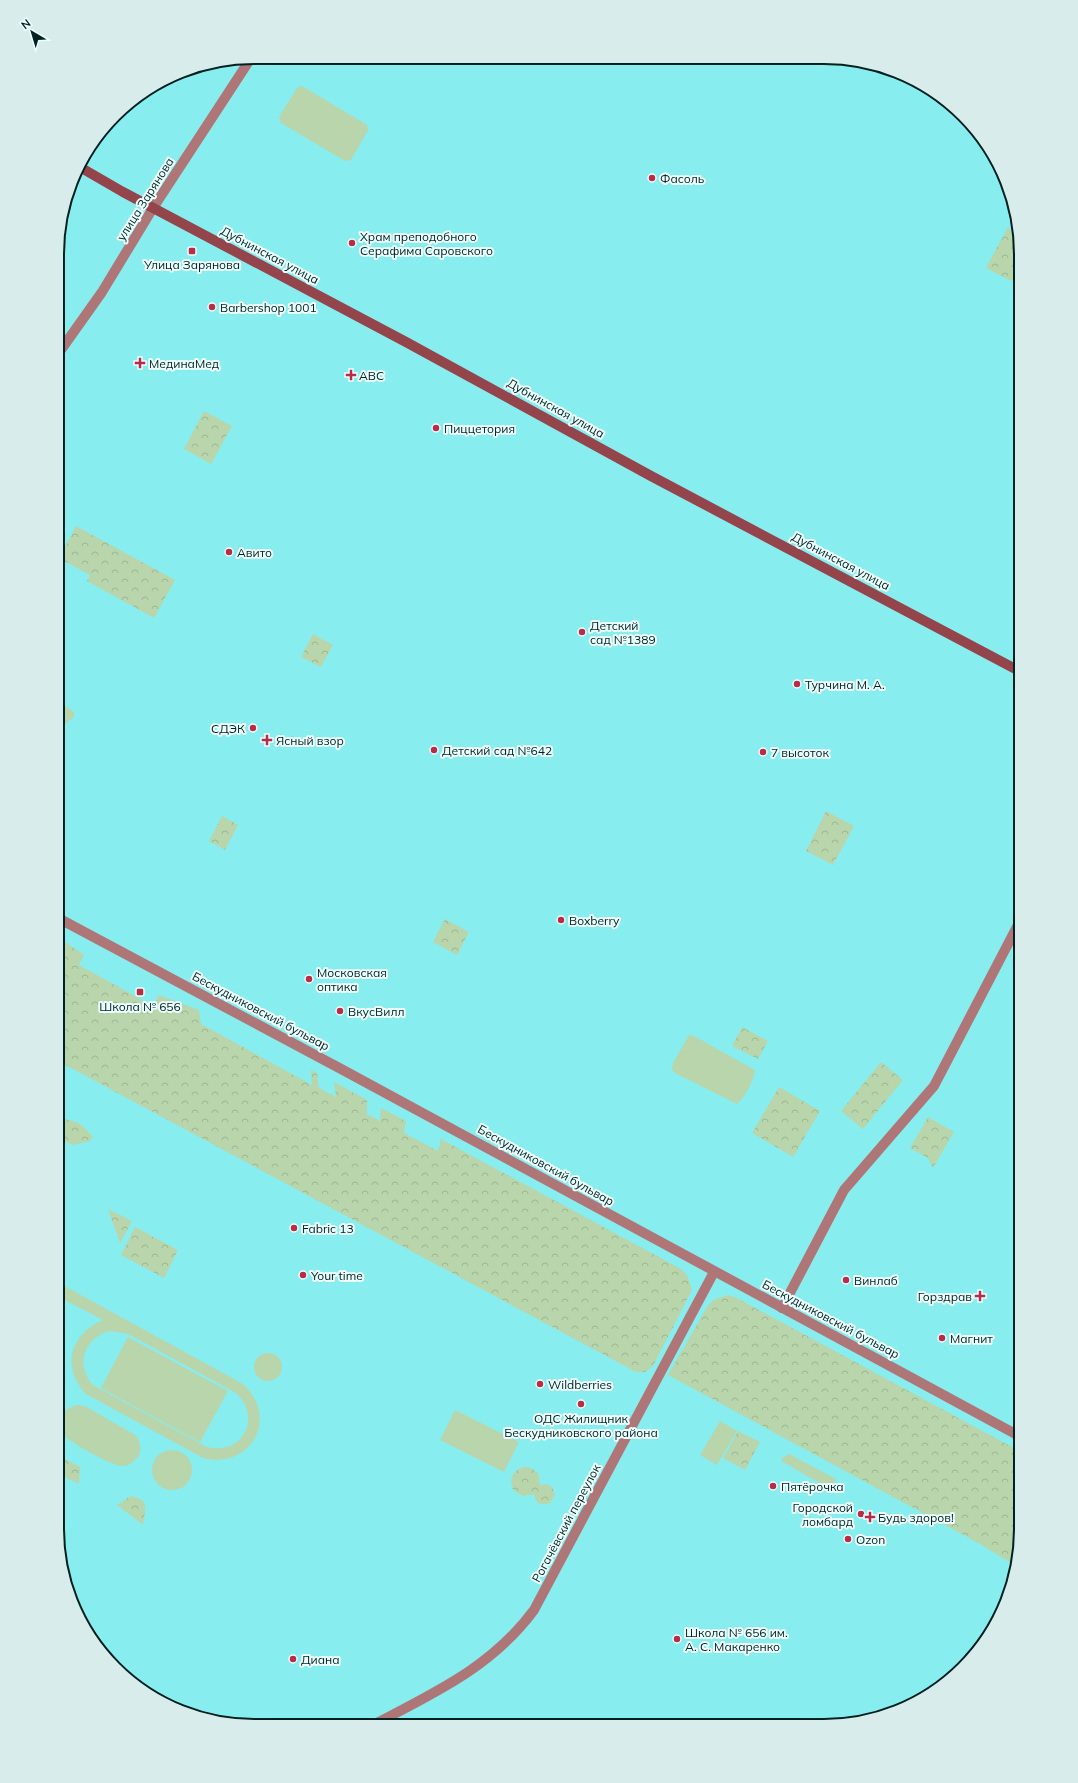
<svg xmlns="http://www.w3.org/2000/svg" width="1078" height="1783" font-family="Mulish,sans-serif">
<style>
.grass{fill:#b8d5ac;fill-rule:evenodd}
.park{fill:url(#park-crowns)}
.lines{fill:none;stroke-linecap:round;stroke-linejoin:round}
.minor{stroke:#af7678;stroke-width:10}
.tertiary{stroke:#af7678;stroke-width:10}
.secondary{stroke:#94444b;stroke-width:10}
.poi-dot{fill:#bc2b45;stroke:#ecfefe;stroke-width:1.5}
.labels{text-anchor:middle;dominant-baseline:central;stroke-width:4;stroke-linejoin:round;paint-order:stroke}
.poi-label{font-size:12px;fill:#002122;stroke:#ecfefe;text-anchor:start}
.street-label{font-size:12px;fill:#002122;stroke:#ecfefe}
.rim{fill:none;stroke:#002122;stroke-width:2}
</style>
<defs>
<pattern id="park-crowns" width="20" height="18" patternUnits="userSpaceOnUse"><rect width="20" height="18" fill="#b8d5ac"/><path d="M2 6a3 3 0 1 1 6 0M12 15a3 3 0 1 1 6 0" fill="none" stroke="#9cb794"/></pattern>
</defs>
<rect width="100%" height="100%" fill="#88edee"/>
<g class="grass">
<path d="M302 86 367 125 368 130 351 160 345 161 281 123 279 117 297 88Z"/>
<path d="M58 701 74 712V717L58 729V717L62 710 58 708Z"/>
<path d="M689 1035 694 1036 755 1070C754 1080 745 1097 737 1104L675 1073 672 1069 673 1063Z"/>
<path d="M59 1283 243 1384C280 1418 251 1470 203 1458L86 1394C61 1367 70 1334 103 1320L57 1296ZM110 1331 128 1334 236 1393C263 1418 242 1456 207 1447L93 1385C75 1365 84 1338 110 1331Z"/>
<path d="M128 1337 228 1391 200 1442 101 1388Z"/>
<circle cx="268" cy="1367" r="14"/>
<path d="M78 1405 85 1406 135 1435C140 1440 142 1448 139 1455 136 1461 129 1466 122 1466 113 1466 68 1442 63 1434 54 1421 64 1407 78 1405Z"/>
<path d="M455 1410 519 1442 504 1472 440 1440Z"/>
<path d="M720 1421 737 1431 717 1465 700 1455Z"/>
<circle cx="172" cy="1470" r="20"/>
<path d="M789 1454 836 1479 830 1489 783 1462 781 1459Z"/>
</g>
<g class="park">
<path d="M1008 227C1023 244 1021 253 1021 275L1011 281 986 268Z"/>
<path d="M204 411 232 426 211 464 184 449Z"/>
<path d="M76 526 175 580 154 618 87 581 90 575 59 558Z"/>
<path d="M313 634 333 645 321 667 301 657Z"/>
<path d="M826 811 854 826 833 865 806 851Z"/>
<path d="M222 816 238 825 225 850 209 841Z"/>
<path d="M445 919 469 932 457 955 433 942Z"/>
<path d="M58 937 84 955 79 965 153 1006 159 995 199 1010 201 1024 312 1085 311 1070 317 1073 319 1088 336 1097 334 1082 367 1100V1114L380 1121 381 1108 406 1121 404 1133 438 1151 441 1139 681 1269 687 1275 692 1290 653 1366 645 1372H636L58 1061 60 1052 58 1051Z"/>
<path d="M742 1027 768 1041 758 1059 732 1046Z"/>
<path d="M881 1062 903 1080 863 1129 841 1111Z"/>
<path d="M779 1087 820 1111 793 1157 752 1133Z"/>
<path d="M58 1117C63 1120 67 1119 73 1121 82 1124 87 1130 93 1137L90 1141 73 1145 57 1138Z"/>
<path d="M928 1117 954 1132 933 1168 928 1158 910 1148Z"/>
<path d="M108 1209 132 1221 120 1243Z"/>
<path d="M135 1227 178 1250 164 1278 121 1255Z"/>
<path d="M728 1295 737 1298 1021 1452V1542L1016 1566 980 1544 668 1375 707 1307 713 1300Z"/>
<path d="M738 1431 760 1442 745 1470 723 1458Z"/>
<path d="M63 1458 80 1467 79 1484 57 1473 59 1463Z"/>
<path d="M523 1467H529L538 1473 540 1485 548 1484 552 1487 555 1495 550 1503C541 1506 535 1503 534 1494L523 1496 513 1490C509 1479 512 1471 523 1467Z"/>
<path d="M131 1496C151 1500 145 1510 143 1525L117 1505Z"/>
</g>
<g class="lines">
<g class="minor">
<path d="M58 354 102 292 153 208"/>
<path d="M782 1308 844 1190 934 1086 1021 919"/>
<path d="M373 1725C434 1693 492 1667 534 1610L714 1272"/>
</g>
<g class="tertiary">
<path d="M153 208 251 58"/>
<path d="M58 918 343 1070 1021 1437"/>
</g>
<path class="secondary" d="M78 166 123 192 406 342 651 476 1021 672"/>
</g>
<g class="poi-dot">
<circle cx="652" cy="178" r="4"/>
<circle cx="352" cy="243" r="4"/>
<rect x="188" y="247" width="8" height="8" rx="2"/>
<circle cx="212" cy="307" r="4"/>
<path d="M138 357h4v4h4v4h-4v4h-4v-4h-4v-4h4z"/>
<path d="M349 369h4v4h4v4h-4v4h-4v-4h-4v-4h4z"/>
<circle cx="436" cy="428" r="4"/>
<circle cx="229" cy="552" r="4"/>
<circle cx="582" cy="632" r="4"/>
<circle cx="797" cy="684" r="4"/>
<circle cx="253" cy="728" r="4"/>
<path d="M265 734h4v4h4v4h-4v4h-4v-4h-4v-4h4z"/>
<circle cx="434" cy="750" r="4"/>
<circle cx="763" cy="752" r="4"/>
<circle cx="561" cy="920" r="4"/>
<circle cx="309" cy="979" r="4"/>
<rect x="136" y="988" width="8" height="8" rx="2"/>
<circle cx="340" cy="1011" r="4"/>
<circle cx="294" cy="1228" r="4"/>
<circle cx="303" cy="1275" r="4"/>
<circle cx="846" cy="1280" r="4"/>
<path d="M978 1290h4v4h4v4h-4v4h-4v-4h-4v-4h4z"/>
<circle cx="942" cy="1338" r="4"/>
<circle cx="540" cy="1384" r="4"/>
<circle cx="581" cy="1404" r="4"/>
<circle cx="773" cy="1486" r="4"/>
<circle cx="861" cy="1514" r="4"/>
<path d="M868 1511h4v4h4v4h-4v4h-4v-4h-4v-4h4z"/>
<circle cx="848" cy="1539" r="4"/>
<circle cx="677" cy="1639" r="4"/>
<circle cx="293" cy="1659" r="4"/>
</g>
<g class="labels">
<g class="poi-label">
<text x="660" y="178">Фасоль</text>
<text x="360" y="236">Храм преподобного<tspan x="360" dy="14">Серафима Саровского</tspan></text>
<text x="192" y="264" text-anchor="middle">Улица Зарянова</text>
<text x="220" y="307">Barbershop 1001</text>
<text x="149" y="363">МединаМед</text>
<text x="359" y="375">ABC</text>
<text x="444" y="428">Пиццетория</text>
<text x="237" y="552">Авито</text>
<text x="590" y="625">Детский<tspan x="590" dy="14">сад №1389</tspan></text>
<text x="805" y="684">Турчина М. А.</text>
<text x="245" y="728" text-anchor="end">СДЭК</text>
<text x="276" y="740">Ясный взор</text>
<text x="442" y="750">Детский сад №642</text>
<text x="771" y="752">7 высоток</text>
<text x="569" y="920">Boxberry</text>
<text x="317" y="972">Московская<tspan x="317" dy="14">оптика</tspan></text>
<text x="140" y="1006" text-anchor="middle">Школа № 656</text>
<text x="348" y="1011">ВкусВилл</text>
<text x="302" y="1228">Fabric 13</text>
<text x="311" y="1275">Your time</text>
<text x="854" y="1280">Винлаб</text>
<text x="972" y="1296" text-anchor="end">Горздрав</text>
<text x="950" y="1338">Магнит</text>
<text x="548" y="1384">Wildberries</text>
<text x="581" y="1418" text-anchor="middle">ОДС Жилищник<tspan x="581" dy="14">Бескудниковского района</tspan></text>
<text x="781" y="1486">Пятёрочка</text>
<text x="853" y="1507" text-anchor="end">Городской<tspan x="853" dy="14">ломбард</tspan></text>
<text x="878" y="1517">Будь здоров!</text>
<text x="856" y="1539">Ozon</text>
<text x="685" y="1632">Школа № 656 им.<tspan x="685" dy="14">А. С. Макаренко</tspan></text>
<text x="301" y="1659">Диана</text>
</g>
<g class="street-label">
<text transform="translate(145 199) rotate(-58)">улица Зарянова</text>
<text transform="translate(270 255) rotate(28)">Дубнинская улица</text>
<text transform="translate(556 408) rotate(29)">Дубнинская улица</text>
<text transform="translate(841 561) rotate(28)">Дубнинская улица</text>
<text transform="translate(261 1011) rotate(28)">Бескудниковский бульвар</text>
<text transform="translate(546 1165) rotate(29)">Бескудниковский бульвар</text>
<text transform="translate(831 1319) rotate(28)">Бескудниковский бульвар</text>
<text transform="translate(566 1523) rotate(-62)">Рогачёвский переулок</text>
</g>
</g>
<path d="M0 0H1078V1783H0ZM254 64H824A190 190 0 0 1 1014 254V1529A190 190 0 0 1 824 1719H254A190 190 0 0 1 64 1529V254A190 190 0 0 1 254 64Z" fill="#d9ecec" fill-rule="evenodd"/>
<path class="rim" d="M254 64H824A190 190 0 0 1 1014 254V1529A190 190 0 0 1 824 1719H254A190 190 0 0 1 64 1529V254A190 190 0 0 1 254 64Z"/>
<g transform="translate(32 32) rotate(322)" stroke="#ecfefe" stroke-width="3" paint-order="stroke">
<path d="M0-3L7 15L0 10L-7 15Z" fill="#002122"/>
<text y="-6" font-size="11" font-weight="bold" text-anchor="middle" fill="#002122">N</text>
</g>
</svg>
